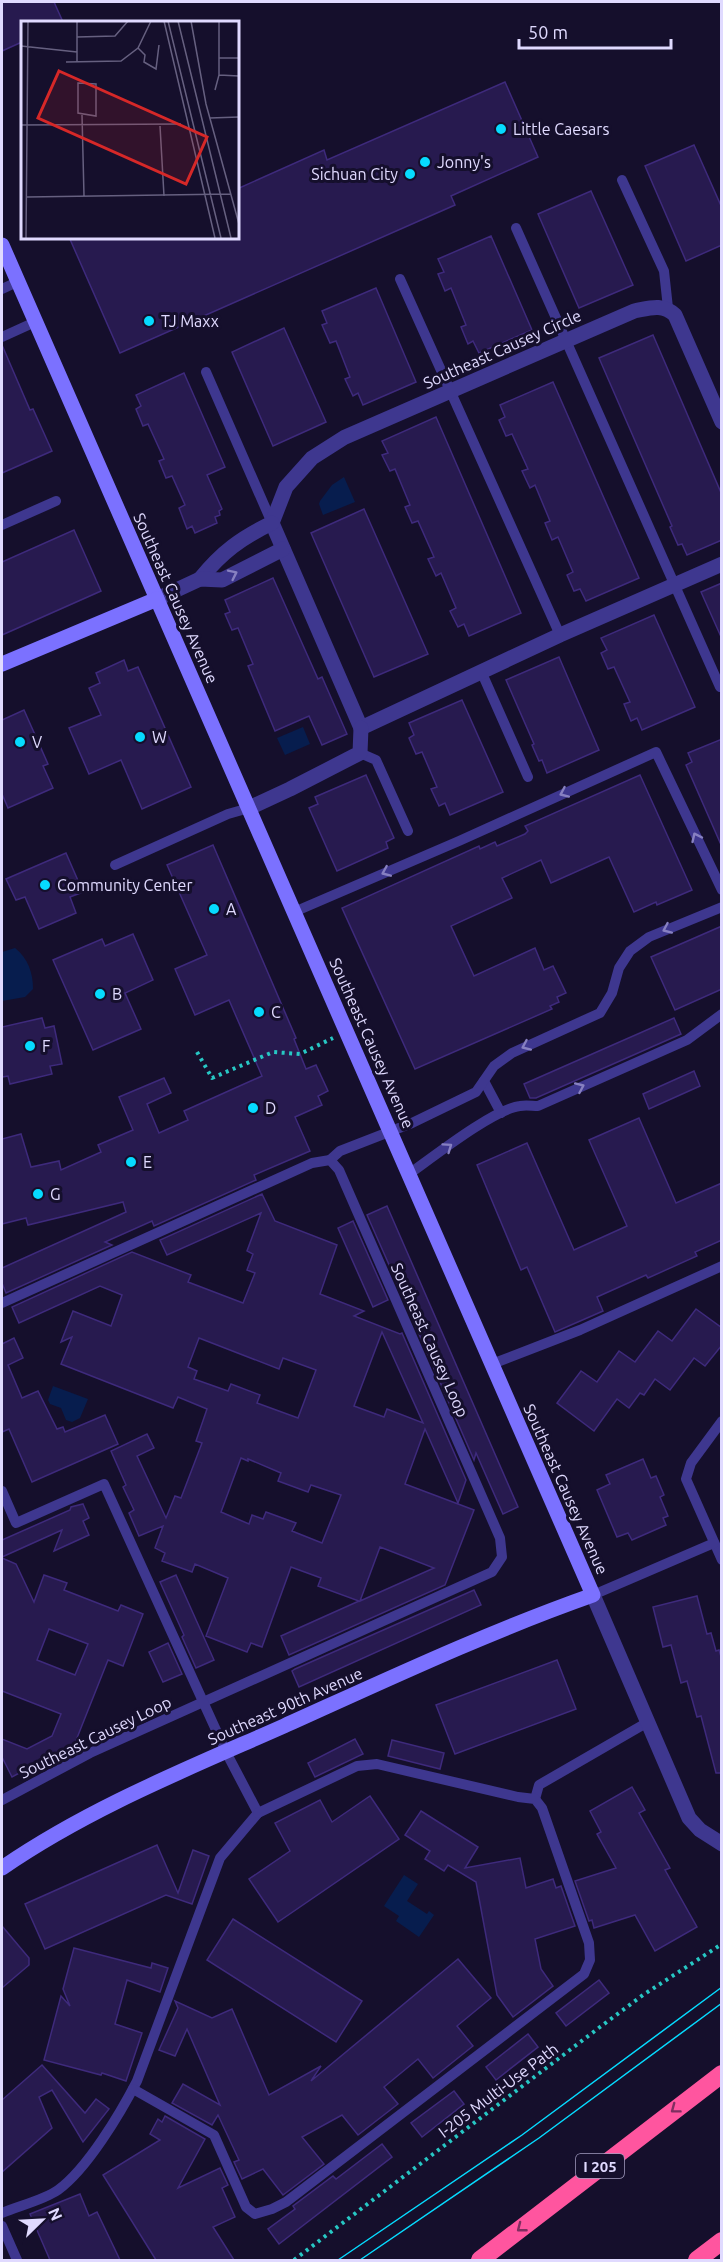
<svg xmlns="http://www.w3.org/2000/svg" width="723" height="2262" font-family="Ubuntu,sans-serif">
<style>
.water{fill:#071d4e}
.building{fill:#271a4f;stroke:#3e2a7c;stroke-width:1.5;fill-rule:evenodd}
.lines{fill:none;stroke-linecap:round;stroke-linejoin:round}
.path{stroke:#27c7c4;stroke-width:4;stroke-dasharray:3 4.5;stroke-linecap:butt}
.lane{stroke:#3e378f;stroke-width:10}
.street{stroke:#3e378f;stroke-width:15}
.secondary{stroke:#7b71ff;stroke-width:15}
.highway{stroke:#ff559f;stroke-width:18}
.tram{stroke:#06dbff;stroke-width:1.5}
.oneway{stroke:#8780c1}
.oneway2{stroke:#7e2e60}
.poi-dot{fill:#06dbff;stroke:#150f2c;stroke-width:2}
.labels{text-anchor:middle;dominant-baseline:central;stroke-width:6;stroke-linejoin:round;paint-order:stroke}
.shield{fill:#150f2c;stroke:#a39dc0;stroke-width:1.5}
.shield-label{font-size:15px;font-weight:bold;fill:#e0daff}
.poi-label{font-size:16px;fill:#e0daff;stroke:#150f2c;text-anchor:start}
.street-label{font-size:16px;fill:#e0daff;stroke:#150f2c}
.inset-road{fill:none;stroke:#666080;stroke-width:1.5}
.view{fill:#d62828;fill-opacity:0.15;stroke:#d62828;stroke-width:3}
.inset-edge{fill:none;stroke:#e0daff;stroke-width:3}
</style>
<rect width="100%" height="100%" fill="#150f2c"/>
<g class="water">
<path d="M344 477 355 502 323 515 319 504 320 501 332 485Z"/>
<path d="M303 727 310 744 285 755 277 738Z"/>
<path d="M15 948C28 958 33 973 33 989L25 997 2 1001V952Z"/>
<path d="M53 1386 88 1399 80 1418 72 1422 66 1420 61 1408 50 1404 48 1400Z"/>
<path d="M404 1875 418 1884 407 1901 427 1914 429 1911 434 1915 419 1937 396 1921 399 1916 384 1906Z"/>
</g>
<g class="building">
<path d="M2 2H54L63 22H22V42L2 51Z"/>
<path d="M505 82 538 157 451 196 455 205 120 353 69 237H237V189L324 150 327 160Z"/>
<path d="M694 145 722 208V245L686 261 645 166Z"/>
<path d="M591 191 633 285 579 308 538 214Z"/>
<path d="M491 236 532 330 479 353 473 341 468 344 461 327 466 325 451 288 445 291 438 274 444 272 438 259Z"/>
<path d="M376 288 416 382 363 405 358 393 353 396 345 379 350 377 336 341 330 343 322 325 327 323 322 311Z"/>
<path d="M284 328 326 422 273 446 232 352Z"/>
<path d="M653 335 722 495V540L687 555 682 544 678 545 670 527 672 526 599 358Z"/>
<path d="M2 345 30 410 33 409 52 451 2 473Z"/>
<path d="M184 373 225 467 207 475 222 509 219 511 220 515 215 517 217 523 195 533 192 526 187 529 179 508 185 505 172 476 166 478 159 461 164 459 148 424 143 426 136 409 141 406 136 395Z"/>
<path d="M553 382 639 578 586 601 580 589 574 591 567 575 573 572 558 537 552 540 545 523 550 521 535 485 530 488 522 471 528 469 512 434 506 436 499 420 505 417 500 405Z"/>
<path d="M436 417 521 613 469 636 464 624 458 627 450 611 456 608 441 573 436 576 428 559 434 557 418 521 412 523 405 507 410 505 395 469 390 471 382 455 388 453 382 441Z"/>
<path d="M364 509 428 654 374 677 311 533Z"/>
<path d="M74 530 101 591 2 635V562Z"/>
<path d="M273 578 318 679 322 677 347 734 322 745 309 716 275 731 248 666 253 664 238 628 232 630 225 614 230 612 225 600Z"/>
<path d="M722 583V639L701 592Z"/>
<path d="M654 615 695 707 642 730 637 718 631 721 624 704 630 702 614 667 608 669 601 653 607 650 601 638Z"/>
<path d="M559 657 599 750 547 773 542 760 539 761 532 745 534 744 506 680Z"/>
<path d="M124 660 128 671 138 667 191 787 142 809 121 760 89 774 69 728 101 715 89 688 100 683 96 673Z"/>
<path d="M462 700 503 792 450 815 445 803 439 806 431 789 437 787 422 752 416 754 409 738 414 735 409 723Z"/>
<path d="M24 710 48 764 43 766 53 788 8 808 2 794V720Z"/>
<path d="M722 739V847L686 765 692 762 688 753Z"/>
<path d="M366 775 394 838 386 842 388 848 337 871 309 808 318 804 315 797Z"/>
<path d="M640 775 692 890 657 905 656 902 634 912 609 857 551 883 541 860 502 878 512 898 451 926 474 976 535 948 544 970 553 966 566 993 557 997 559 1002 550 1006 552 1009 415 1069 342 908 479 846 480 849 495 842 497 846 525 834 528 831 525 826Z"/>
<path d="M213 845 296 1038 294 1039 306 1069 316 1065 328 1091 318 1096 322 1105 295 1117 310 1151 254 1175 256 1180 154 1226 152 1221 105 1242 112 1245 6 1293 2 1283V1268L126 1212 123 1202 28 1225 26 1218 2 1224V1139L21 1134 31 1167 59 1161 61 1170 101 1152 98 1145 133 1130 119 1097 164 1078 171 1093 147 1104 159 1133 188 1120 184 1111 262 1076 229 1000 195 1015 175 969 207 955 167 865Z"/>
<path d="M66 853 83 892 70 897 76 913 39 929 25 897 16 900 6 879Z"/>
<path d="M722 926V989L675 1010 651 957Z"/>
<path d="M133 934 153 980 125 993 141 1029 93 1050 53 960 102 939 105 946Z"/>
<path d="M42 1018 45 1028 54 1026 62 1064 50 1066 52 1074 10 1084 8 1076 2 1077V1027Z"/>
<path d="M674 1018 681 1034 536 1098H530L524 1084Z"/>
<path d="M694 1071 700 1086 649 1109 643 1094Z"/>
<path d="M639 1118 676 1203 722 1183V1240L695 1252 697 1256 648 1278 646 1275 597 1297 603 1311 555 1332 527 1267 521 1270 477 1165 527 1143 574 1250 627 1226 589 1140Z"/>
<path d="M262 1194 275 1221 337 1245 320 1294 364 1311 354 1316 400 1334 402 1333 466 1480 458 1503 425 1429 405 1484 474 1510 445 1585 289 1655 281 1636 359 1601 318 1586 321 1578 291 1567 262 1647 251 1643 247 1652 206 1636 228 1578 195 1564 192 1572 162 1561 165 1553 155 1548 163 1526 139 1536 129 1513 134 1510 123 1487 126 1485 111 1451 147 1434 154 1448 137 1456 166 1518 175 1496 181 1498 202 1443 196 1441 207 1409 178 1397 173 1408 61 1364 72 1337 61 1342 73 1311 111 1326 122 1295 100 1286 19 1323 12 1307 132 1252 191 1275 188 1282 243 1303 255 1273 247 1270 253 1254 247 1251 261 1213 167 1255 160 1240ZM382 1332 423 1423 387 1409 384 1417 354 1406ZM199 1338 279 1369 283 1358 316 1370 298 1418 257 1403 260 1395 231 1384 228 1391 194 1379 197 1371 188 1367ZM241 1458 248 1461V1459L281 1473 278 1481 308 1492 311 1485 341 1495 322 1543 292 1531 296 1523 266 1512 263 1519 252 1515 249 1524 221 1512ZM380 1547 434 1568 360 1601Z"/>
<path d="M387 1206 518 1507 503 1514 476 1453 474 1460 416 1327 420 1325 406 1292 402 1294 367 1215Z"/>
<path d="M353 1221 388 1300 373 1307 338 1228Z"/>
<path d="M696 1309 722 1328V1345L705 1366 694 1358 670 1390 655 1379 644 1395 640 1393 629 1408 617 1399 594 1431 557 1403 581 1371 597 1382 619 1351 635 1362 658 1331 672 1341Z"/>
<path d="M14 1338 23 1358 8 1365 22 1398 38 1391 57 1429 63 1427 65 1432 105 1415 118 1444 32 1482 9 1429 2 1432V1344Z"/>
<path d="M643 1459 651 1478 656 1476 664 1495 660 1497 668 1516 663 1518 666 1525 632 1540 628 1533 617 1537 597 1490 610 1484 606 1475Z"/>
<path d="M83 1504 89 1518 83 1521 89 1535 54 1551 62 1530 2 1557V1540L70 1510 71 1507Z"/>
<path d="M2 1558 16 1564 34 1602 44 1575 67 1583 64 1590 118 1611 121 1605 143 1614 123 1666 108 1660 75 1743 12 1777 2 1757V1739L27 1749 52 1736 61 1714 2 1691ZM49 1629 88 1644 75 1675 37 1660Z"/>
<path d="M176 1575 214 1660 196 1668 182 1637 184 1635 160 1582Z"/>
<path d="M474 1590 481 1605 299 1687 292 1671 295 1669Z"/>
<path d="M697 1596 707 1634 711 1633 716 1651 719 1650 722 1660V1773H716L701 1716 697 1717 687 1681 681 1683 671 1645 663 1647 653 1607Z"/>
<path d="M168 1643 182 1674 163 1682 149 1652Z"/>
<path d="M557 1660 576 1709 455 1754 436 1705Z"/>
<path d="M355 1739 363 1754 315 1777 308 1763Z"/>
<path d="M392 1740 444 1753 440 1769 388 1756Z"/>
<path d="M632 1787 645 1810 639 1813 670 1868 665 1870 697 1927 655 1951 635 1915 594 1928 592 1920 589 1921 575 1881 616 1868 597 1834 601 1832 590 1811Z"/>
<path d="M370 1796 399 1839 278 1922 249 1879 290 1851 275 1823 320 1800 332 1822Z"/>
<path d="M421 1811 478 1847 465 1868 520 1858 526 1888 553 1879 556 1888 561 1886 575 1926 535 1939 541 1969 553 1986 513 2017 497 1995 476 1882 448 1865 444 1871 425 1859 430 1851 405 1835Z"/>
<path d="M157 1845 178 1893 193 1850 209 1856 192 1904 166 1895 45 1949 25 1904Z"/>
<path d="M233 1919 362 2001 336 2042 207 1960Z"/>
<path d="M2 1926 29 1958V1965L2 1988Z"/>
<path d="M74 1948 151 1968 152 1963 168 1968 160 1992 127 1980 115 2024 142 2033 126 2081 102 2073 101 2075 44 2060 61 1996 70 2006 63 1989Z"/>
<path d="M458 1959 491 1998 457 2026 473 2046 433 2078 418 2059 384 2087 398 2104 358 2135 342 2115 302 2137 324 2164 283 2195 263 2169 242 2179 234 2162 239 2160 218 2115 212 2125 172 2103 183 2084 220 2105 187 2029 175 2056 159 2050 178 2008 175 2001 212 2018 232 2009 269 2095 321 2066 311 2081Z"/>
<path d="M599 1980 609 1993 566 2026 556 2013Z"/>
<path d="M528 2034 538 2047 496 2080 486 2067Z"/>
<path d="M42 2065 85 2113 96 2099 109 2109 83 2142 52 2090 39 2097 52 2128 2 2172V2100Z"/>
<path d="M454 2091 464 2104 422 2137 411 2123Z"/>
<path d="M165 2116 205 2139 178 2188 220 2168 228 2185 222 2188 235 2217 213 2227 234 2260H156L103 2175 160 2140 150 2134 158 2119 162 2122Z"/>
<path d="M382 2144 392 2157 279 2244 268 2229 295 2209 293 2206 333 2176 336 2179Z"/>
<path d="M80 2194 89 2216 97 2212 120 2260H50L30 2214Z"/>
</g>
<g class="lines">
<g class="path">
<path d="M197 1052 212 1078 273 1052 300 1054 333 1038"/>
<path d="M294 2260 600 2027 643 1995 722 1944"/>
</g>
<g class="lane">
<path d="M622 180 664 271 668 308"/>
<path d="M516 228 720 687"/>
<path d="M400 279 560 635"/>
<path d="M2 289 17 282"/>
<path d="M2 337 35 322"/>
<path d="M206 372 272 523"/>
<path d="M2 525 56 501"/>
<path d="M481 671 528 777"/>
<path d="M360 753 376 760 408 831"/>
<path d="M115 865 228 814 249 808"/>
<path d="M294 912 459 841 656 752 722 890"/>
<path d="M484 1081 501 1113"/>
<path d="M330 1160 340 1151 412 1123 476 1092 494 1066 512 1053 600 1013 612 993 619 968 630 951 649 937 722 907"/>
<path d="M409 1174C433 1157 494 1109 520 1106 526 1105 532 1106 538 1106L687 1040 722 1014"/>
<path d="M2 1303 312 1163 330 1160 339 1170 500 1538 502 1557 492 1572 90 1753 2 1800"/>
<path d="M492 1364 580 1330 722 1266"/>
<path d="M722 1421 691 1463 686 1479 722 1560"/>
<path d="M2 1491 16 1523 104 1484 226 1752 258 1813 220 1858 137 2081C120 2114 87 2169 58 2190 44 2200 18 2206 2 2213"/>
<path d="M593 1595 714 1543"/>
<path d="M535 1799 539 1785 648 1722"/>
<path d="M133 2089 214 2135 246 2207 255 2214 272 2209 286 2202 584 1974 590 1960 589 1943 542 1808 535 1799 518 1797 377 1764 357 1766 258 1813"/>
<path d="M2 2226 17 2260"/>
</g>
<g class="street">
<path d="M722 422 675 315C662 303 650 308 634 311L345 437 312 458 286 487 272 523 361 728 560 635 722 564"/>
<path d="M200 579C222 552 241 538 272 523"/>
<path d="M157 599 200 579 222 580 283 549"/>
<path d="M249 808 290 789 360 753 361 728"/>
<path d="M593 1595 689 1818 700 1830 722 1844"/>
</g>
<g class="secondary">
<path d="M2 245 593 1595C488 1632 386 1680 284 1726 187 1769 89 1808 2 1868"/>
<path d="M2 664 157 599"/>
</g>
<g class="highway">
<path d="M480 2260 722 2074"/>
<path d="M697 2260 722 2241"/>
</g>
<g class="tram">
<path d="M338 2260 522 2135 722 1987"/>
<path d="M360 2260 539 2138 722 2003"/>
</g>
</g>
<defs><path id="oneway-chevron" d="M-2-3.5L2.5 0L-2 3.5" fill="none" stroke-width="1.6" stroke-linecap="round" stroke-linejoin="round" transform="scale(1.5)"/></defs>
<g class="oneway">
<use href="#oneway-chevron" transform="translate(233 574) rotate(-26)"/>
<use href="#oneway-chevron" transform="translate(564 793) rotate(156)"/>
<use href="#oneway-chevron" transform="translate(696 837) rotate(-115)"/>
<use href="#oneway-chevron" transform="translate(386 872) rotate(157)"/>
<use href="#oneway-chevron" transform="translate(667 929) rotate(156)"/>
<use href="#oneway-chevron" transform="translate(526 1046) rotate(156)"/>
<use href="#oneway-chevron" transform="translate(580 1087) rotate(-24)"/>
<use href="#oneway-chevron" transform="translate(448 1147) rotate(-35)"/>
</g>
<g class="oneway2">
<use href="#oneway-chevron" transform="translate(675 2109) rotate(143)"/>
<use href="#oneway-chevron" transform="translate(521 2228) rotate(142)"/>
</g>
<g class="poi-dot">
<circle cx="501" cy="129" r="6"/>
<circle cx="425" cy="162" r="6"/>
<circle cx="410" cy="174" r="6"/>
<circle cx="149" cy="321" r="6"/>
<circle cx="140" cy="737" r="6"/>
<circle cx="20" cy="742" r="6"/>
<circle cx="45" cy="885" r="6"/>
<circle cx="214" cy="909" r="6"/>
<circle cx="100" cy="994" r="6"/>
<circle cx="259" cy="1012" r="6"/>
<circle cx="30" cy="1046" r="6"/>
<circle cx="253" cy="1108" r="6"/>
<circle cx="131" cy="1162" r="6"/>
<circle cx="38" cy="1194" r="6"/>
</g>
<g class="labels">
<rect class="shield" x="576" y="2154" width="48" height="24" rx="4.5"/>
<g class="shield-label">
<text x="600" y="2166">I 205</text>
</g>
<g class="poi-label">
<text x="513" y="129">Little Caesars</text>
<text x="437" y="162">Jonny's</text>
<text x="398" y="174" text-anchor="end">Sichuan City</text>
<text x="161" y="321">TJ Maxx</text>
<text x="152" y="737">W</text>
<text x="32" y="742">V</text>
<text x="57" y="885">Community Center</text>
<text x="226" y="909">A</text>
<text x="112" y="994">B</text>
<text x="271" y="1012">C</text>
<text x="42" y="1046">F</text>
<text x="265" y="1108">D</text>
<text x="143" y="1162">E</text>
<text x="50" y="1194">G</text>
</g>
<g class="street-label">
<text transform="translate(502 349) rotate(-24)">Southeast Causey Circle</text>
<text transform="translate(176 598) rotate(66)">Southeast Causey Avenue</text>
<text transform="translate(372 1043) rotate(66)">Southeast Causey Avenue</text>
<text transform="translate(430 1340) rotate(66)">Southeast Causey Loop</text>
<text transform="translate(566 1489) rotate(66)">Southeast Causey Avenue</text>
<text transform="translate(285 1706) rotate(-24)">Southeast 90th Avenue</text>
<text transform="translate(95 1737) rotate(-26)">Southeast Causey Loop</text>
<text transform="translate(498 2090) rotate(-37)">I-205 Multi-Use Path</text>
</g>
</g>
<g transform="translate(21 21)">
<rect width="218" height="218" fill="#150f2c"/>
<path class="inset-road" d="M143 0 194 217M147 0 200 217M157 0 210 217M170 0 185 83 218 203M56 16 94 15 107 0M0 25 56 31M117 27 124 34 123 41 135 48 138 24M198 37H218M45 41 100 40 117 27 130 0M56 41V0M198 54 218 55M57 62 75 63V95L57 92ZM194 69 198 54V0M61 94 63 175M189 97 218 96M0 104 160 103M139 105 143 175M6 176 210 173M5 217 7 0"/>
<path class="view" d="M38 50 186 116 165 163 17 97Z"/>
<rect width="218" height="218" class="inset-edge"/>
</g>
<rect width="723" height="2262" fill="none" stroke="#e0daff" stroke-width="6"/>
<g transform="translate(42 2220) rotate(66)" stroke="#150f2c" stroke-width="4.5" paint-order="stroke">
<path d="M0-4.5L10 22L0 15L-10 22Z" fill="#e0daff"/>
<text y="-9" font-size="16" font-weight="bold" text-anchor="middle" fill="#e0daff">N</text>
</g>
<path d="M519 39v9h152v-9" fill="none" stroke="#e0daff" stroke-width="3"/>
<text x="528" y="39" font-size="18" fill="#e0daff" stroke="#150f2c" stroke-width="4.5" paint-order="stroke">50 m</text>
</svg>
